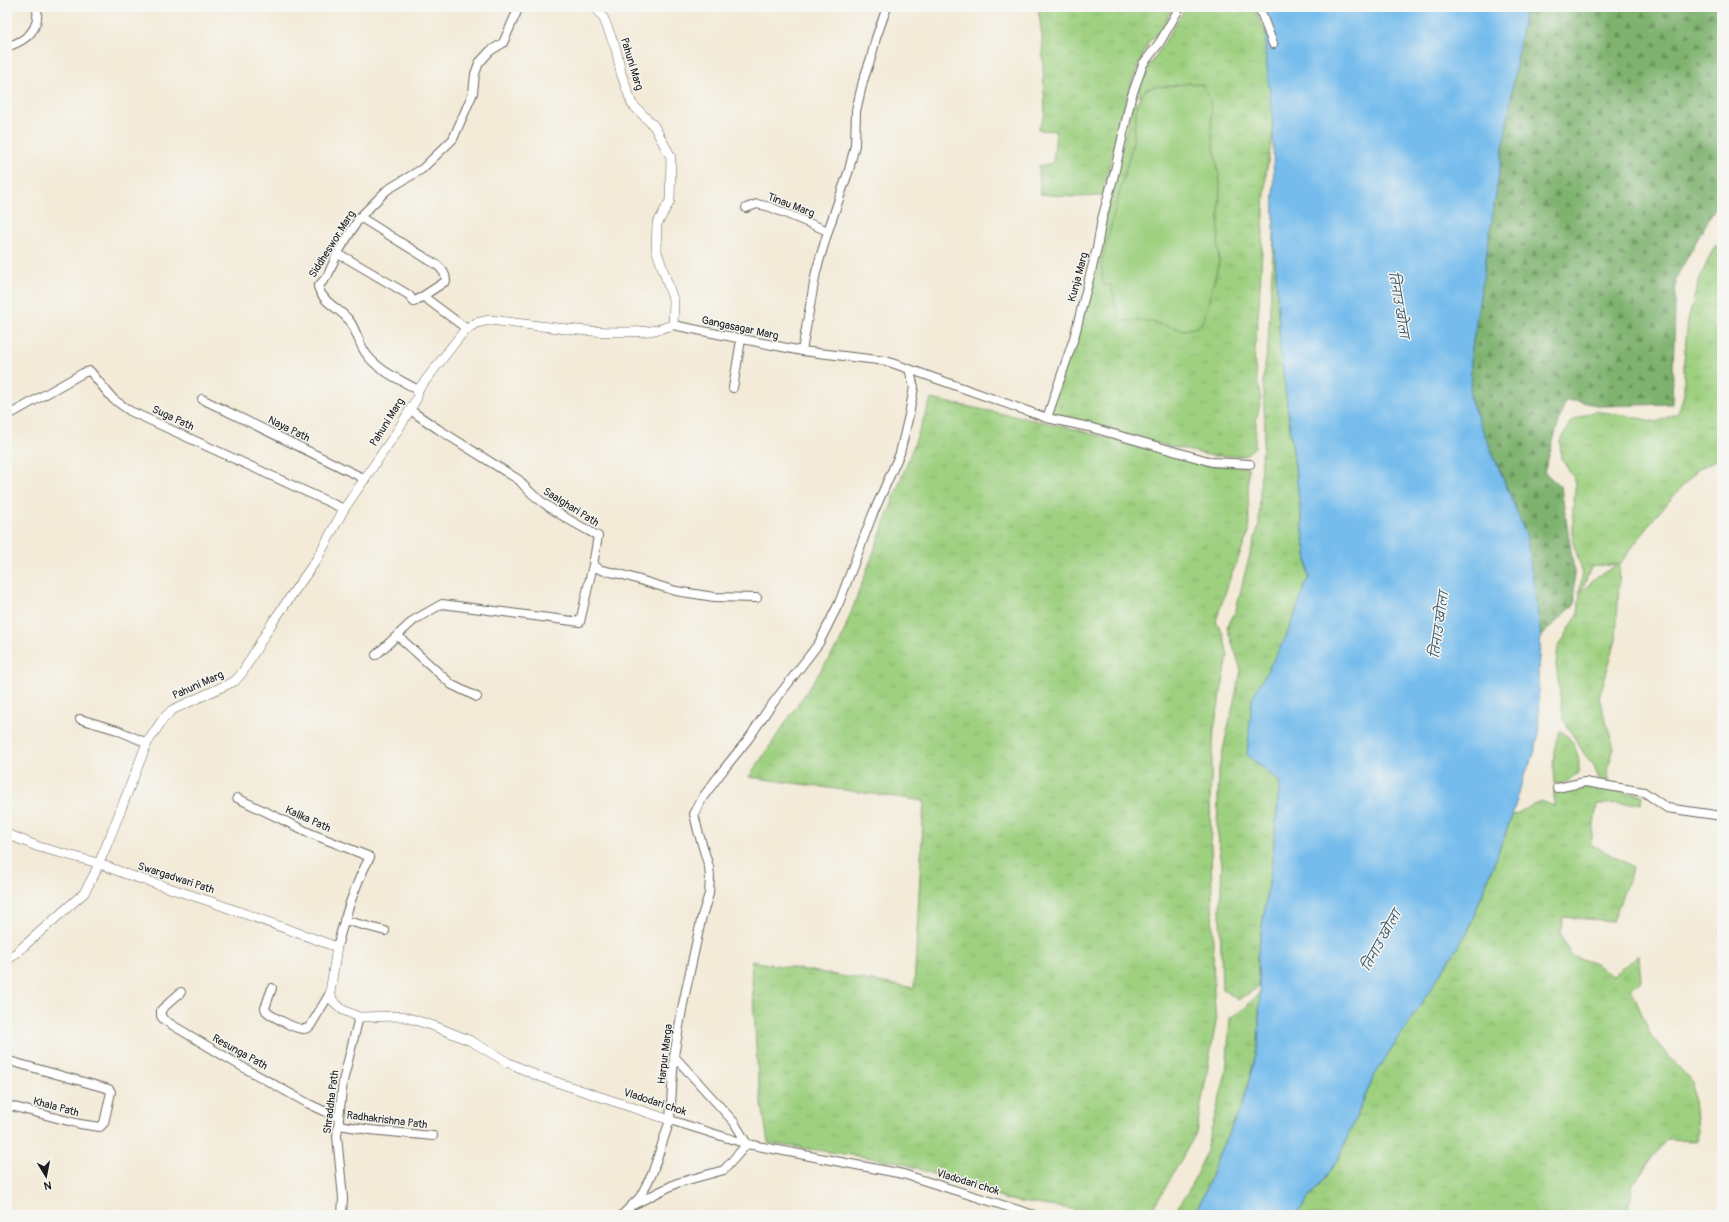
<svg xmlns="http://www.w3.org/2000/svg" width="1729" height="1222" font-family="Pangolin,'Playpen Sans Deva',sans-serif">
<style>
.grass{fill:url(#grass-tufts);stroke:#5d764e;fill-rule:evenodd}
.forest{fill:url(#forest-firs);stroke:#4d6745}
.park{fill:#9ed080;stroke:#5d764e}
.water{fill:#74bcec;stroke:#486c84}
.lines{fill:none;stroke-linecap:round;stroke-linejoin:round}
.minor-casing{stroke:#67645d;stroke-width:10}
.tertiary-casing{stroke:#67645d;stroke-width:10}
.minor{stroke:#fff;stroke-width:8}
.tertiary{stroke:#fff;stroke-width:9}
.labels{text-anchor:middle;dominant-baseline:central;stroke-width:3;stroke-linejoin:round;paint-order:stroke}
.street-label{font-size:11px;fill:#1c1c1c;stroke:#f6f6f2}
.water-label{font-size:12px;font-style:italic;fill:#3f5c6f;stroke:#f6f6f2}
</style>
<defs>
<pattern id="grass-tufts" width="24" height="20" patternUnits="userSpaceOnUse"><rect width="24" height="20" fill="#9ed080"/><path d="M3 7l-1-3M5 7V3M7 7l1-3M15 17l-1-3M17 17v-4M19 17l1-3" fill="none" stroke="#88b26e"/></pattern>
<pattern id="forest-firs" width="22" height="20" patternUnits="userSpaceOnUse"><rect width="22" height="20" fill="#7eb26e"/><path d="M5 1l3.5 6h-7zM16 11l3.5 6h-7z" fill="#66905a"/></pattern>
</defs>
<rect width="100%" height="100%" fill="#f6f6f2"/>
<filter id="ink" filterUnits="userSpaceOnUse"><feTurbulence type="fractalNoise" baseFrequency=".025" numOctaves="2"/><feDisplacementMap in="SourceGraphic" scale="8" xChannelSelector="R" yChannelSelector="G"/><feConvolveMatrix kernelMatrix="1 2 1 2 8 2 1 2 1" color-interpolation-filters="sRGB"/></filter>
<filter id="wash" filterUnits="userSpaceOnUse"><feTurbulence type="fractalNoise" baseFrequency=".012" numOctaves="4" result="noise"/><feDisplacementMap in="SourceGraphic" scale="16" xChannelSelector="R" yChannelSelector="G"/><feGaussianBlur stdDeviation="0.9" result="paint"/><feColorMatrix in="noise" values="0 0 0 0 0 0 0 0 0 0 0 0 0 0 0 0 0 1.4 0 .05"/><feComposite in="paint" operator="in"/></filter>
<g filter="url(#wash)">
<rect width="100%" height="100%" fill="#f3ead7"/>
<g class="grass">
<path d="M1038 7H1174L1159 33 1149 41 1129 88 1102 196 1074 197 1040 194 1039 166 1053 163 1056 131 1038 130 1045 114 1042 36Z"/>
<path d="M1186 7H1253L1269 39 1273 132 1266 174 1259 306 1254 361 1261 400 1256 421 1255 447 1244 456H1213L1156 443 1046 411 1075 342 1133 101 1137 103 1140 97 1138 85Z"/>
<path d="M1274 234 1280 349 1309 577 1286 637 1247 755 1280 782 1271 870 1257 958 1259 987 1238 1000 1222 989 1220 912 1222 864 1217 829 1219 768 1241 670 1227 627 1236 610 1247 565 1259 525 1261 463 1265 431 1263 379 1268 345Z"/>
<path d="M1722 243V456L1697 470 1654 518 1620 564 1616 640 1599 698 1614 748 1607 770 1610 782 1599 779 1593 764 1585 755 1563 719 1556 664 1558 648 1578 614 1580 594 1579 593 1583 573 1573 543V508L1576 482 1561 458 1560 441 1571 421 1595 411 1625 415 1656 422 1678 413 1684 394V360L1688 320 1699 280 1714 247ZM1619 564 1596 577 1581 593 1591 567Z"/>
<path d="M931 399 1067 427 1208 465 1248 467 1249 532 1229 581 1216 621 1223 634 1228 656 1214 729 1210 796 1214 996 1216 1022 1196 1133 1150 1215H1115L1007 1200 899 1162 768 1143 758 1079 751 961 914 988 924 801 749 777 840 642Z"/>
<path d="M1560 731C1573 736 1582 759 1578 772 1577 775 1572 778 1569 780 1564 784 1560 784 1554 783 1552 767 1553 744 1560 731Z"/>
<path d="M1597 786 1642 795 1641 803 1597 804 1591 844 1633 867 1613 921 1563 917 1560 934 1571 956 1593 963 1613 975 1639 955 1641 981 1631 988 1651 1036 1692 1082 1698 1141 1666 1140 1633 1183 1628 1215H1296L1337 1161 1373 1078 1468 931 1512 816 1541 801 1554 806V792L1584 787Z"/>
<path d="M1260 992 1258 1046 1242 1106 1222 1147 1203 1197 1194 1215H1172L1187 1194 1204 1158 1226 1073 1230 1018 1246 1007Z"/>
</g>
<path class="forest" d="M1525 7H1722V195L1676 278 1672 404 1601 406 1577 401H1565L1544 472 1561 487 1574 570 1575 604 1541 636 1526 534 1470 399 1471 354Z"/>
<path class="park" d="M1189 83 1202 85C1211 97 1213 113 1211 128L1220 183 1218 249 1219 263 1204 319 1198 327 1184 330 1147 321H1122L1118 317 1111 285H1103L1101 264 1133 142 1137 104 1140 97 1147 89 1153 87 1172 86Z"/>
<path class="water" d="M1269 7H1525L1471 354 1470 399 1526 534 1541 636 1538 668 1539 734 1533 757 1524 776 1512 816 1468 931 1373 1078 1337 1161 1296 1215H1194L1203 1197 1222 1147 1242 1106 1258 1046 1260 992 1257 958 1271 870 1280 782 1247 755 1252 698 1286 637 1309 577 1280 349 1274 234 1273 123 1265 50Z"/>
</g>
<g filter="url(#ink)">
<g class="lines">
<g class="minor-casing">
<g id="minor">
<path d="M1259 7 1273 44"/>
<path d="M7 47C27 40 40 30 37 7"/>
<path d="M746 208 757 204 770 207 828 231"/>
<path d="M337 254 348 259 409 295 414 302 446 281C446 273 442 270 437 265L360 217"/>
<path d="M424 297 467 329"/>
<path d="M673 325 802 351"/>
<path d="M909 369 1047 418 1089 427 1212 462 1250 464"/>
<path d="M733 388 741 340"/>
<path d="M418 390C401 380 379 371 367 355 359 345 357 331 349 320 338 307 324 304 318 287L328 275 337 254 360 217 387 190 422 169 453 139 473 93 475 74 479 63 490 51 503 43 519 7"/>
<path d="M202 399 365 479"/>
<path d="M410 410 438 429 519 480C538 504 571 521 598 536L593 565 601 570 620 574 676 591 714 597 757 598"/>
<path d="M7 416 83 373 90 371 113 399 130 411 344 509"/>
<path d="M1047 418 1074 338 1097 248 1102 219 1114 175 1131 98 1143 64 1160 42 1180 7"/>
<path d="M398 636 452 685 477 697"/>
<path d="M376 655 414 620 442 604 580 622 593 565"/>
<path d="M80 719 117 730 147 743"/>
<path d="M1557 788 1585 782 1626 789 1644 792 1667 808 1722 816"/>
<path d="M237 798 312 834 370 857C354 886 345 916 337 947"/>
<path d="M344 920 385 931"/>
<path d="M272 988 265 1008 266 1011C271 1016 295 1029 303 1029 307 1029 309 1028 311 1025L330 993"/>
<path d="M181 992 161 1010V1016L164 1020 239 1065 309 1104 339 1118"/>
<path d="M7 1105 80 1124 100 1127 104 1123 111 1092 109 1089 13 1062"/>
<path d="M670 1120 747 1144 903 1174 1034 1215"/>
<path d="M339 1125 370 1130 433 1136"/>
<path d="M635 1204 677 1183 724 1170 747 1144 734 1122 674 1056"/>
<path d="M342 1215 343 1198 337 1136 343 1081 359 1017"/>
<path d="M622 1215 640 1197 652 1174 670 1120 674 1056 683 1004 702 916 709 894 710 877 709 867 698 831 694 814 703 797 724 769 749 738 767 711 819 643 839 603 872 516 900 453 909 415 914 387 909 369 886 361 802 351 816 272 828 231 849 170 855 145 856 111 863 81 871 58 876 38 887 7"/>
</g>
</g>
<g class="tertiary-casing">
<g id="tertiary">
<path d="M7 834 39 847 98 863 126 874 212 902 337 947 330 993 333 1001 343 1010 359 1017 402 1016 434 1026 471 1041 507 1062 538 1076 670 1120"/>
<path d="M7 961 84 893 94 875 110 837 147 743 163 719 172 710 235 681 242 673 272 623 317 559 344 509 398 430 417 398 418 390 464 331 476 323 490 320C542 326 597 335 650 331 657 330 666 327 673 325L674 302 656 249 657 224 670 201 671 157 654 126 632 104 621 73 616 49 604 19 596 7"/>
</g>
</g>
<use href="#minor" class="minor"/>
<use href="#tertiary" class="tertiary"/>
</g>
</g>
<g class="labels">
<g class="street-label">
<text transform="translate(632 64) rotate(73)">Pahuni Marg</text>
<text transform="translate(791 205) rotate(21)">Tinau Marg</text>
<text transform="translate(332 244) rotate(-58)">Siddheswor Marg</text>
<text transform="translate(1078 277) rotate(-75)">Kunja Marg</text>
<text transform="translate(740 328) rotate(12)">Gangasagar Marg</text>
<text transform="translate(173 418) rotate(25)">Suga Path</text>
<text transform="translate(387 422) rotate(-58)">Pahuni Marg</text>
<text transform="translate(289 429) rotate(26)">Naya Path</text>
<text transform="translate(571 507) rotate(32)">Saalghari Path</text>
<text transform="translate(198 685) rotate(-24)">Pahuni Marg</text>
<text transform="translate(308 819) rotate(24)">Kalika Path</text>
<text transform="translate(176 878) rotate(18)">Swargadwari Path</text>
<text transform="translate(240 1052) rotate(29)">Resunga Path</text>
<text transform="translate(665 1054) rotate(-83)">Harpur Marga</text>
<text transform="translate(331 1102) rotate(-83)">Shraddha Path</text>
<text transform="translate(655 1102) rotate(18)">Vladodari chok</text>
<text transform="translate(56 1107) rotate(15)">Khala Path</text>
<text transform="translate(387 1120) rotate(7)">Radhakrishna Path</text>
<text transform="translate(968 1182) rotate(17)">Vladodari chok</text>
</g>
<g class="water-label">
<text transform="translate(1398 305) rotate(80)">तिनाउ खोला</text>
<text transform="translate(1440 625) rotate(-82)">तिनाउ खोला</text>
<text transform="translate(1382 941) rotate(-61)">तिनाउ खोला</text>
</g>
</g>
<rect width="1729" height="1222" fill="none" stroke="#f6f6f2" stroke-width="24"/>
<g transform="translate(46 1176) rotate(170)" stroke="#f6f6f2" stroke-width="3" paint-order="stroke">
<path d="M0-3L7 15L0 10L-7 15Z" fill="#1c1c1c"/>
<text y="-6" font-size="11" font-weight="bold" text-anchor="middle" fill="#1c1c1c">N</text>
</g>
</svg>
